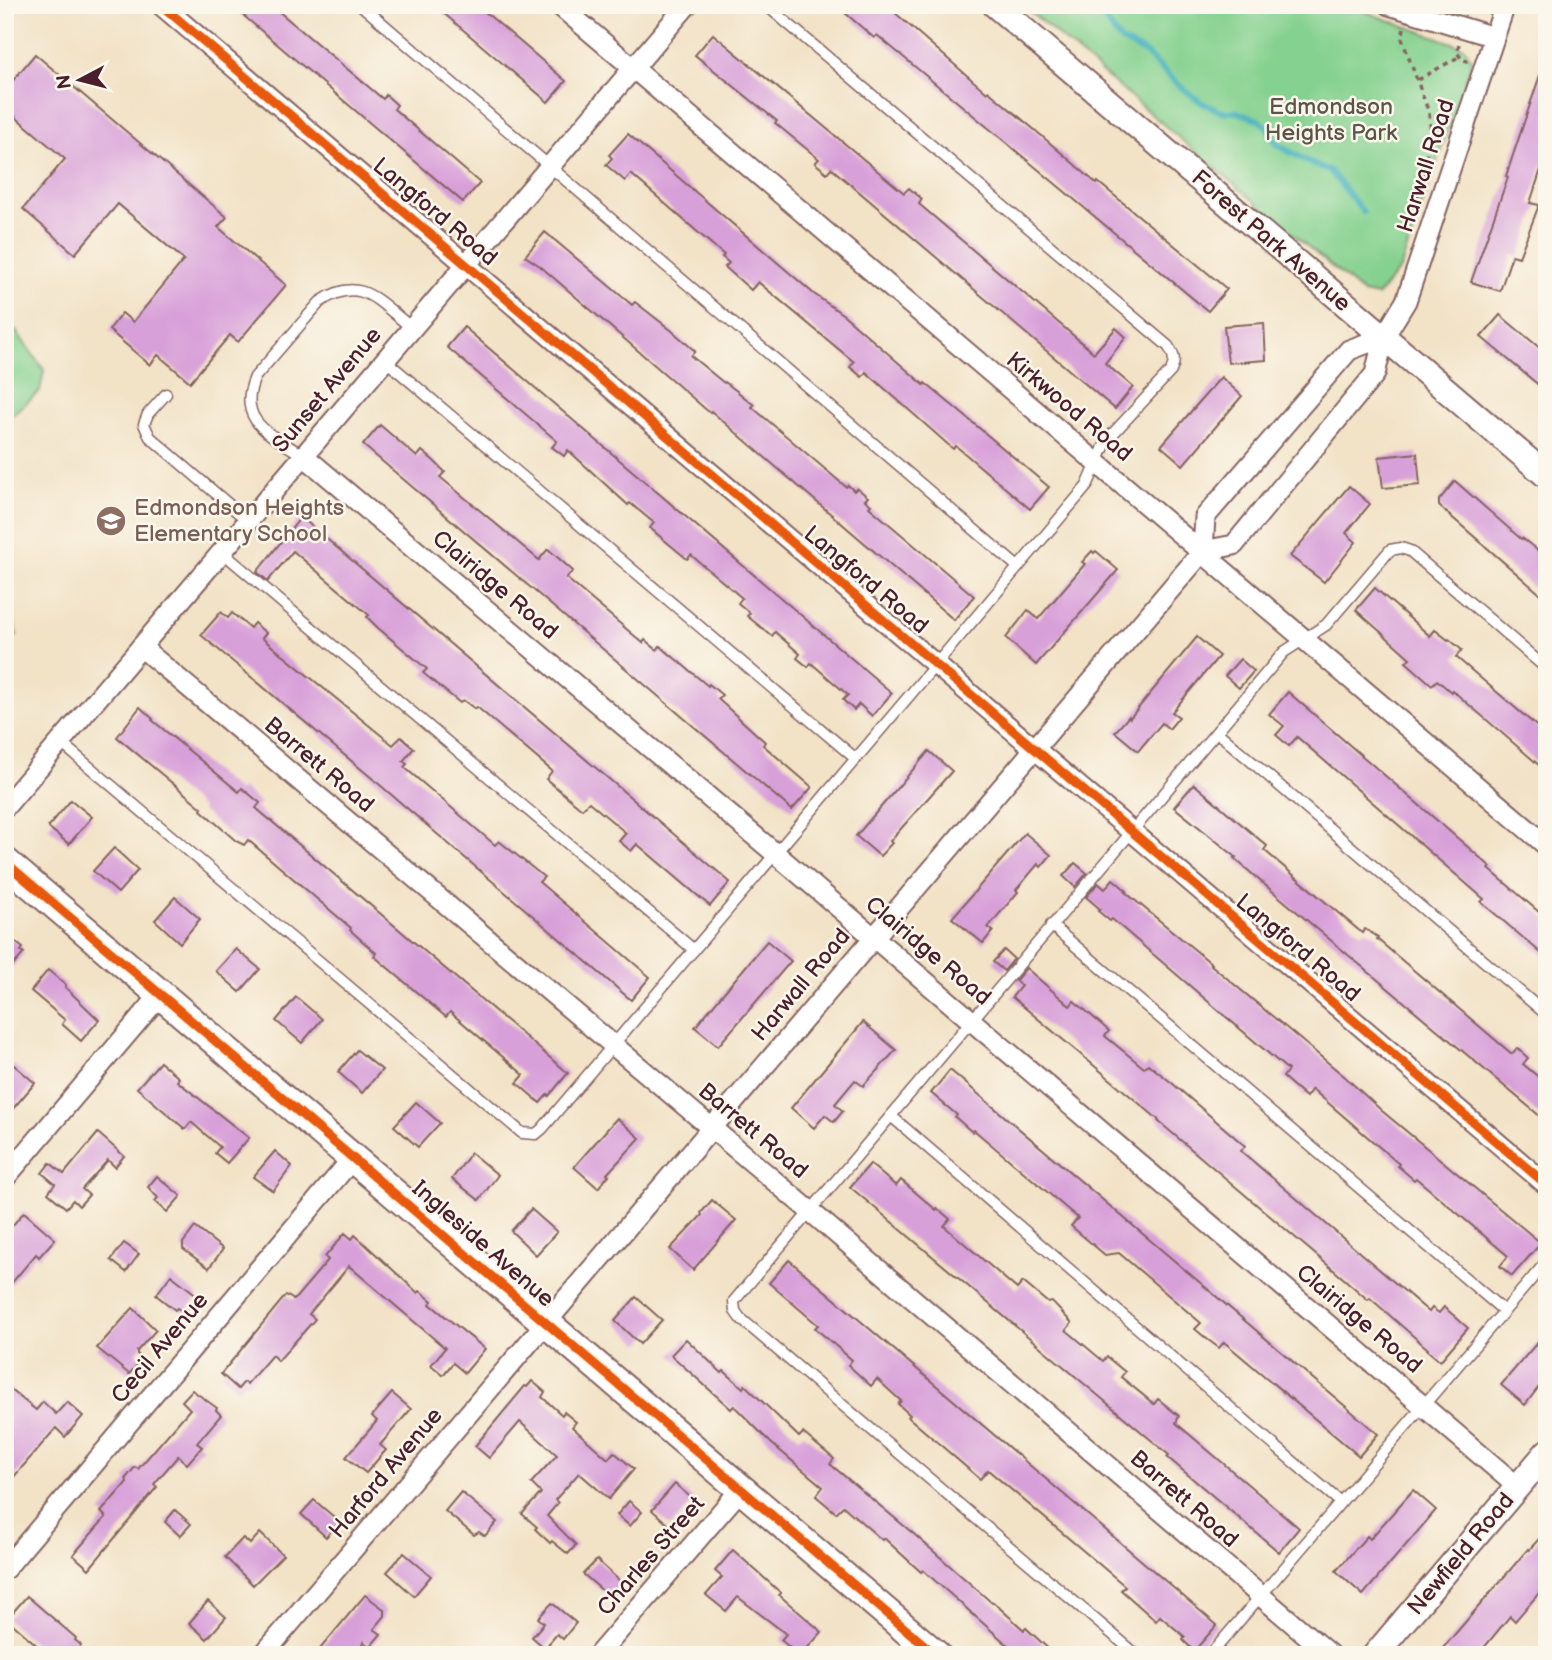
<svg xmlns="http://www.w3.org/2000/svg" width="1552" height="1660" font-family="'Balsamiq Sans',sans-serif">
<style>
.green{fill:#85d18f;stroke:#68785d;stroke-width:2}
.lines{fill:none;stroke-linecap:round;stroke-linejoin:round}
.stream{stroke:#41b1bb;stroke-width:6}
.building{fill:#d8a0d9}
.service-casing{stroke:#856361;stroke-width:13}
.minor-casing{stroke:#856361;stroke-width:23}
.tertiary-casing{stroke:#856361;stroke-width:28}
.secondary-casing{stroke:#856361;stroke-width:32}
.path{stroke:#856361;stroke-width:3.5;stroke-dasharray:5 5;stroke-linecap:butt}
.service{stroke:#fff;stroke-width:10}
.minor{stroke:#fff;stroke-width:19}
.tertiary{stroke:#fff;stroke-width:24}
.secondary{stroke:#fff;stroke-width:28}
.cycleway-casing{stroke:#fbf7ec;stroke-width:13}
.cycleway{stroke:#e8590c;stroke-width:9}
.labels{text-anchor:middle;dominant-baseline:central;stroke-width:5;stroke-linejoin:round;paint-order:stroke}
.park-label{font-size:23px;fill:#5c5449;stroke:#fbf7ec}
.street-label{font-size:23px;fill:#4a1f2b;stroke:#fbf7ec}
.education-label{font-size:23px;fill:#785e54;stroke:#fbf7ec;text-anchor:start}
</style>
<rect width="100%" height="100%" fill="#fbf7ec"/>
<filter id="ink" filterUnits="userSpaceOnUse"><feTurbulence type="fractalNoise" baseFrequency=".0143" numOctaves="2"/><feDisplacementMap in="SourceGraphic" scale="14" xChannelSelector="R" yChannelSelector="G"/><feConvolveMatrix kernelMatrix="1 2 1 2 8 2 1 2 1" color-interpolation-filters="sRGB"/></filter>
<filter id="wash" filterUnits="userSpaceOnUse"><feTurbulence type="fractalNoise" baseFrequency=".00686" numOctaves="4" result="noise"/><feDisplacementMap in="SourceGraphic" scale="28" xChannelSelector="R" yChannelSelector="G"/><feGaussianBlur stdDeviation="1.57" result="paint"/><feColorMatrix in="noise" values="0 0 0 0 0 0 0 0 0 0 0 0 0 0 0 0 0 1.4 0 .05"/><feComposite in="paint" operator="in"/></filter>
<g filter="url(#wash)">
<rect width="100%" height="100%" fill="#f2e2c6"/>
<g class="green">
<path d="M1022 5H1354L1371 14 1464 47 1471 58 1470 67 1400 269 1377 296 1363 293Z"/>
<path d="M5 316 44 370 40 391 5 421Z"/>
<path d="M5 590 17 636 5 639Z"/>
</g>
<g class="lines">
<path class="stream" d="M1097 5 1100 13 1121 41 1144 52 1183 89 1204 104 1222 112H1237L1257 119 1267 127 1276 144 1316 166 1329 170 1363 212"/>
</g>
<g id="blocks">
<g class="building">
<path d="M231 5H271L383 99 386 95 397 105 394 109 480 183 463 202Z"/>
<path d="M434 5H477L566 81 548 102Z"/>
<path d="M836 5H886L987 93 988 91 1036 131 1097 184 1098 182 1227 289 1208 311 877 35 874 38Z"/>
<path d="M713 34 904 193 909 188 922 199 919 204 1094 353 1116 328 1126 337 1105 363 1133 387 1115 409 831 168 827 173 815 163 819 159 775 123 777 121 695 55Z"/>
<path d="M35 54 227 217 218 227 286 285 238 342 230 335 190 382 158 355 150 365 109 330 122 313 133 322 184 260 118 204 75 254 23 209 65 159 5 108V90Z"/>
<path d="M1543 66H1547V151L1530 203 1539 205 1519 257 1512 255 1500 291 1471 282 1508 177 1506 176Z"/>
<path d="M628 134 814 294 845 316 924 385 925 383 953 406 1049 487 1030 509 956 446 953 449 866 372 862 377 850 367 854 362 758 282 751 290 725 267 729 263 722 257 724 255 631 174 625 181 606 165 612 158 609 155Z"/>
<path d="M545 232 632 305 635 302 671 330 695 351 691 356 724 383 725 382 738 392 754 405 752 407 846 487 848 485 854 491 857 488 868 497 865 500 871 505 869 507 974 596 954 620 711 411 710 413 540 266 525 256Z"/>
<path d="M1500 315 1547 354V392L1481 337Z"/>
<path d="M1264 323 1266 360 1228 363 1224 326Z"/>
<path d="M464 327 892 693 872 716 859 704 854 710 843 700 848 695 811 663 808 667 797 658 800 654 775 632 772 636 747 616 750 613 738 603 742 598 691 555 687 559 650 528 654 523 630 503 628 505 568 450 564 456 552 447 557 441 447 347Z"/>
<path d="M1221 377 1242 396 1183 465 1161 446Z"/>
<path d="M380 425 417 457 422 451 434 461 445 472 440 477 539 560 548 549 573 571 566 578 643 643 645 640 657 650 660 646 708 686 709 684 722 695 718 699 765 742 763 745 812 787 792 810 363 445Z"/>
<path d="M1417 453 1420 485 1383 488 1379 457Z"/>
<path d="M1455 481 1521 539 1522 538 1547 558V600L1439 506V500Z"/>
<path d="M1349 486 1370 504 1346 533 1356 542 1324 582 1290 556Z"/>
<path d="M301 517 730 882 710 906 637 844 631 851 619 841 626 833 589 802 582 809 546 779 552 771 477 707 475 709 463 700 460 703 423 673 427 669 378 628 367 617 369 615 293 551 268 581 257 572Z"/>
<path d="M1092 551 1094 553 1096 551 1118 570 1036 665 1006 638 1028 610 1038 619 1085 564 1082 562Z"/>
<path d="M1375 588 1430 636 1435 630 1448 640 1449 639 1462 650 1456 657 1547 735V772L1452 690 1451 692 1437 680 1432 685 1406 662 1410 658 1356 610Z"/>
<path d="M221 612 228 618 232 613 250 628 254 623 266 633 262 638 393 745 401 737 414 748 403 761 407 764 404 767 495 845 499 841 544 877 539 882 650 977 631 1000 373 779 201 635Z"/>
<path d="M1197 637 1219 656 1172 712 1179 717 1169 729 1162 723 1138 751 1115 732 1129 716 1130 718Z"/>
<path d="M1240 659 1254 671 1239 688 1225 676Z"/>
<path d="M1288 692 1491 867 1489 869 1547 919V958L1481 902 1484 899 1297 737 1289 746 1276 735 1284 726 1269 714Z"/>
<path d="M140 707 153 719 152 720 239 792 242 788 260 803 256 808 568 1073 549 1096 548 1094 540 1103 517 1083 524 1075 450 1012 446 1017 434 1007 374 956 376 953 350 930 351 928 248 840 244 845 236 841 201 810 202 808 117 737Z"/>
<path d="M929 751 952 771 890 841 892 843 880 856 856 836Z"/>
<path d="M1194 784 1267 846 1264 850 1362 933 1365 929 1378 937 1377 939 1512 1054 1517 1048 1528 1058 1523 1064 1547 1084V1122L1259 880 1234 858 1236 857 1174 807Z"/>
<path d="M71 800 92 817 69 844 48 827Z"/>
<path d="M1025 833 1051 855 1041 867 1038 864 1016 890 1018 892 988 927 993 931 983 943 952 918Z"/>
<path d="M114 848 138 870 118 893 93 871Z"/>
<path d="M1075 863 1087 873 1075 887 1063 876Z"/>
<path d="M1113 879 1127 891 1125 892 1212 964 1211 965 1344 1076 1382 1111 1541 1243 1520 1267 1512 1276 1500 1266 1508 1256 1416 1178 1414 1180 1398 1166 1399 1164 1312 1089 1306 1097 1283 1077 1288 1070 1112 919 1110 921 1098 911 1100 909 1086 897 1098 883 1105 889Z"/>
<path d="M175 897 200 919 180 943 155 920Z"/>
<path d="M5 934 23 948 21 951 24 953 5 975Z"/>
<path d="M767 941 791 961 718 1046 695 1027Z"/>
<path d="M236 949 260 969 240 992 216 971Z"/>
<path d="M1004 950 1014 959 1004 971 993 962Z"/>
<path d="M1026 968 1070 1006 1074 1001 1085 1010 1109 1031 1105 1036 1144 1068 1148 1064 1172 1083 1245 1146 1241 1151 1429 1312 1432 1308 1439 1313 1444 1307 1468 1328 1440 1361 1427 1350 1428 1349 1370 1298 1368 1300 1343 1278 1158 1121 1159 1120 1012 997 1021 986 1015 981Z"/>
<path d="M48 970 66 985 65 987 99 1020 81 1041 62 1024 65 1020 31 991Z"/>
<path d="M296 997 322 1019 302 1043 276 1021Z"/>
<path d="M863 1022 896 1050 863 1086 855 1080 835 1104 843 1111 834 1122 825 1115 814 1128 791 1108Z"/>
<path d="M357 1050 382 1070 362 1093 338 1072Z"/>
<path d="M160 1062 179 1078 177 1081 249 1138 227 1163 215 1153 220 1147 191 1122 185 1129 137 1088Z"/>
<path d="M14 1065 35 1083 5 1118V1075Z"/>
<path d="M950 1070 1378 1434 1359 1456 1224 1342 1219 1348 1207 1339 1195 1329 1201 1323 1119 1253 1105 1255 1071 1226 1078 1218 974 1130 972 1132 955 1117 957 1115 931 1093Z"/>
<path d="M416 1102 440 1123 418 1147 394 1126Z"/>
<path d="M617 1118 640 1138 607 1174 609 1175 598 1188 574 1167Z"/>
<path d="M98 1133 124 1156 115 1167 108 1160 82 1189 89 1195 79 1206 73 1200 66 1208 48 1193 55 1184 42 1173 50 1163 64 1174Z"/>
<path d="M275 1151 292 1166 273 1191 253 1177Z"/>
<path d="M471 1153 498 1175 479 1200 452 1179Z"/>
<path d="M870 1164 896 1186 901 1180 936 1210 937 1208 950 1219 944 1226 1017 1289 1023 1282 1048 1303 1052 1302 1072 1323 1066 1330 1103 1361 1107 1357 1125 1372 1121 1377 1154 1404 1158 1399 1179 1416 1176 1423 1299 1528 1279 1552 1167 1457 1169 1455 850 1187Z"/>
<path d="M157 1176 181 1196 167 1212 155 1201 158 1198 148 1187Z"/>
<path d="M712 1200 736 1220 693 1270 670 1249 702 1215 701 1213Z"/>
<path d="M531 1209 557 1232 536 1255 511 1231Z"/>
<path d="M24 1212 55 1239 39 1257 36 1254 5 1291V1234Z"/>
<path d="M195 1227 223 1249 209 1268 183 1249V1243Z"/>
<path d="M345 1233 352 1239 355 1235 418 1293 420 1291 432 1301 430 1304 485 1349 465 1373 453 1363 443 1375 431 1365 445 1348 349 1266 309 1314 315 1319 278 1361 272 1355 247 1384 244 1382 238 1389 221 1374 286 1295 294 1300 328 1260 325 1257Z"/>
<path d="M124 1243 139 1254 126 1272 111 1260Z"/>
<path d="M789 1260 1217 1625 1194 1651 1183 1640 1185 1637 1160 1616 1156 1621 1121 1590 1125 1586 988 1470 980 1479 908 1417 910 1415 898 1404 901 1401 877 1379 871 1386 848 1365 852 1360 815 1328 818 1325 769 1283Z"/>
<path d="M171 1275 198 1296 185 1313 177 1308 175 1310 156 1295Z"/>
<path d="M636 1297 662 1320 640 1344 615 1321Z"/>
<path d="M133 1308 156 1330 137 1351V1354L143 1359 129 1374 97 1348Z"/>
<path d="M1547 1331V1376L1525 1405 1501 1385Z"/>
<path d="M686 1339 722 1373 724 1371 743 1388 745 1385 799 1437 803 1433 834 1459 830 1464 915 1535 992 1603 993 1602 1024 1630 1026 1628 1055 1655H1019L923 1570 921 1572 884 1538 882 1540 843 1506 836 1513 816 1496 823 1487 771 1443 734 1406 731 1409 671 1355Z"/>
<path d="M532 1381 545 1392 542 1397 562 1415 564 1412 576 1422 572 1427 608 1459 614 1452 634 1469 609 1499 579 1473 555 1500 558 1503 547 1516 576 1545 568 1554 552 1541 550 1543 535 1529 537 1527 522 1514 541 1493 531 1483 557 1455 520 1422 489 1458 475 1446 525 1386 527 1387Z"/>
<path d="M5 1385 36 1410 43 1402 56 1414 67 1402 83 1416 65 1437 56 1428 5 1487Z"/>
<path d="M192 1390 217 1408 216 1410 221 1415 197 1443 202 1447 187 1464 178 1456 154 1484 157 1487 89 1569 73 1555 106 1517 101 1512 127 1482 126 1478 135 1467 138 1469 190 1409 182 1401Z"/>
<path d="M392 1393 411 1409 380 1445 386 1450 366 1473 346 1457 377 1421 372 1416Z"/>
<path d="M675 1484 694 1500 671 1527 652 1510Z"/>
<path d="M1413 1490 1436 1510 1363 1595 1336 1571 1367 1536 1370 1539Z"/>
<path d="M461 1492 497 1522 485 1536 479 1532 474 1535 445 1511Z"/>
<path d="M314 1500 340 1522 326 1537 301 1514Z"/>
<path d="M629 1501 642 1512 630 1526 617 1515Z"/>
<path d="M175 1510 191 1524 180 1536 165 1522Z"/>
<path d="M1547 1530V1584L1515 1621 1510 1616 1478 1655H1450L1443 1648 1528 1549 1529 1550Z"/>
<path d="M260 1533 283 1555 253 1585 225 1557 243 1538 250 1544Z"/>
<path d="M733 1550 781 1593 779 1595 822 1632 801 1655H798L781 1640 786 1634 738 1597 726 1611 706 1595 722 1577 715 1571Z"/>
<path d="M404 1553 431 1576 414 1596 387 1572Z"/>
<path d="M597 1560 623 1584 611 1598 583 1574Z"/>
<path d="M365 1595 385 1610V1616L374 1629 381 1634 370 1647 364 1642 353 1655H315Z"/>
<path d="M27 1596 76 1638 75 1640 81 1645 74 1655H48L7 1619Z"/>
<path d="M208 1601 226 1617 207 1639 189 1623Z"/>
<path d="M552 1603 576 1623 563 1639 557 1634 545 1648 532 1637 544 1623 538 1618Z"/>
</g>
</g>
</g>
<g filter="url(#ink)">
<use href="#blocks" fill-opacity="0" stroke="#856361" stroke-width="2"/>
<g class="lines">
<g class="service-casing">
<g id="service">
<path d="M361 5 1018 567"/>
<path d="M385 360 856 759"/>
<path d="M166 394 148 414 144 424 150 437 248 521"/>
<path d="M304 456C272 435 235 422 255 377L320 302C361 273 379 303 412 328"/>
<path d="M222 552 694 950"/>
<path d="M1217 732 1547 1015"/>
<path d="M60 742 522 1133 536 1134 542 1129 1087 486 1107 440 1171 371C1176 360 1174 355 1168 346L766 5"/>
<path d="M1051 925 1504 1311"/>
<path d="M891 1116 1339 1501"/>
<path d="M1137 1655 740 1318 735 1311 734 1301 1284 652 1326 625 1390 550 1401 548 1410 551 1547 669"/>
<path d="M1210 1655 1547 1261"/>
<path d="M1540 1655 1547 1647"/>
</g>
</g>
<g class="minor-casing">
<g id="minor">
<path d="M161 5 1547 1185"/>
<path d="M559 5 1547 846"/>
<path d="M1389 5 1494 37"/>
<path d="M304 456 776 854 1518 1487"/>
<path d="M1203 551 1234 545 1375 374 1384 337 1406 301 1505 5"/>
<path d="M141 647 810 1211 1330 1655"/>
<path d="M5 807 687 5"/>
<path d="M5 1178 161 994"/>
<path d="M5 1569 353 1158"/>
<path d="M263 1655 1203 551 1205 517 1349 350 1384 337"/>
<path d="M598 1655 741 1489"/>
</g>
</g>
<g class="tertiary-casing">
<g id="tertiary">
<path d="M995 5 1547 476"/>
<path d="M1375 1655 1547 1452"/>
</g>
</g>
<g class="secondary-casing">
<path id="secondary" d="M5 862 936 1655"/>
</g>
<g class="path">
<path d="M1404 28 1402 38 1405 47 1429 113 1431 133 1417 199 1420 200"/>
<path d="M1459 44 1457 52 1462 60 1468 61"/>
<path d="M1418 80 1460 56"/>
</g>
<use href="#service" class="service"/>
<use href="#minor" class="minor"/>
<use href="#tertiary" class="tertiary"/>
<use href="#secondary" class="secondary"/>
<g class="cycleway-casing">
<g id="cycleway">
<path d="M161 5 1547 1185"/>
<path d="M5 862 936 1655"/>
</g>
</g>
<use href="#cycleway" class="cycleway"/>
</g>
</g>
<defs>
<g id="school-disc" transform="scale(1.575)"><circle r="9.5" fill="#8d6e63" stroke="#fbf7ec"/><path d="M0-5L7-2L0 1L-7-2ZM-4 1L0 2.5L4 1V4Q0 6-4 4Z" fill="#fff"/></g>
</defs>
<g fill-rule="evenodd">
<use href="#school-disc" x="111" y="521"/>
</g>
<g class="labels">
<g class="park-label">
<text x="1331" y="107">Edmondson<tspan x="1331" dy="26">Heights Park</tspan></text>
</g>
<g class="street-label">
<text transform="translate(1426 166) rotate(-72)">Harwall Road</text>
<text transform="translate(435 212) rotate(40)">Langford Road</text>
<text transform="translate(1271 241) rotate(41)">Forest Park Avenue</text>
<text transform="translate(327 390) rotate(-50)">Sunset Avenue</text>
<text transform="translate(1069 407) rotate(40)">Kirkwood Road</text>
<text transform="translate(866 580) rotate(40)">Langford Road</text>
<text transform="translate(495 585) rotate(40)">Clairidge Road</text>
<text transform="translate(319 765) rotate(40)">Barrett Road</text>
<text transform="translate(1298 948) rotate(40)">Langford Road</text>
<text transform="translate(928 951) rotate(40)">Clairidge Road</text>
<text transform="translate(801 985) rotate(-50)">Harwall Road</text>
<text transform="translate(753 1131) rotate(40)">Barrett Road</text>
<text transform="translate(483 1244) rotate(41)">Ingleside Avenue</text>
<text transform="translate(1359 1319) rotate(40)">Clairidge Road</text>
<text transform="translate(160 1348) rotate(-50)">Cecil Avenue</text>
<text transform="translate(386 1473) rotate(-50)">Harford Avenue</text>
<text transform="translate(1184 1499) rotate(41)">Barrett Road</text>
<text transform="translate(1461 1554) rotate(-50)">Newfield Road</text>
<text transform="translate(651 1556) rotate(-49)">Charles Street</text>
</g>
<g class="education-label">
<text x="134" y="508">Edmondson Heights<tspan x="134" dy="26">Elementary School</tspan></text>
</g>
</g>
<rect width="1552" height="1660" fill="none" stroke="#fbf7ec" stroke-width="28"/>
<g transform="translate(80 80) rotate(263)" stroke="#fbf7ec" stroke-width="5" paint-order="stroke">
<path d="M0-5L12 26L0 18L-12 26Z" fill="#4a1f2b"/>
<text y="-10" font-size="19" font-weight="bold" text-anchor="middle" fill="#4a1f2b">N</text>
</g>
</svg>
